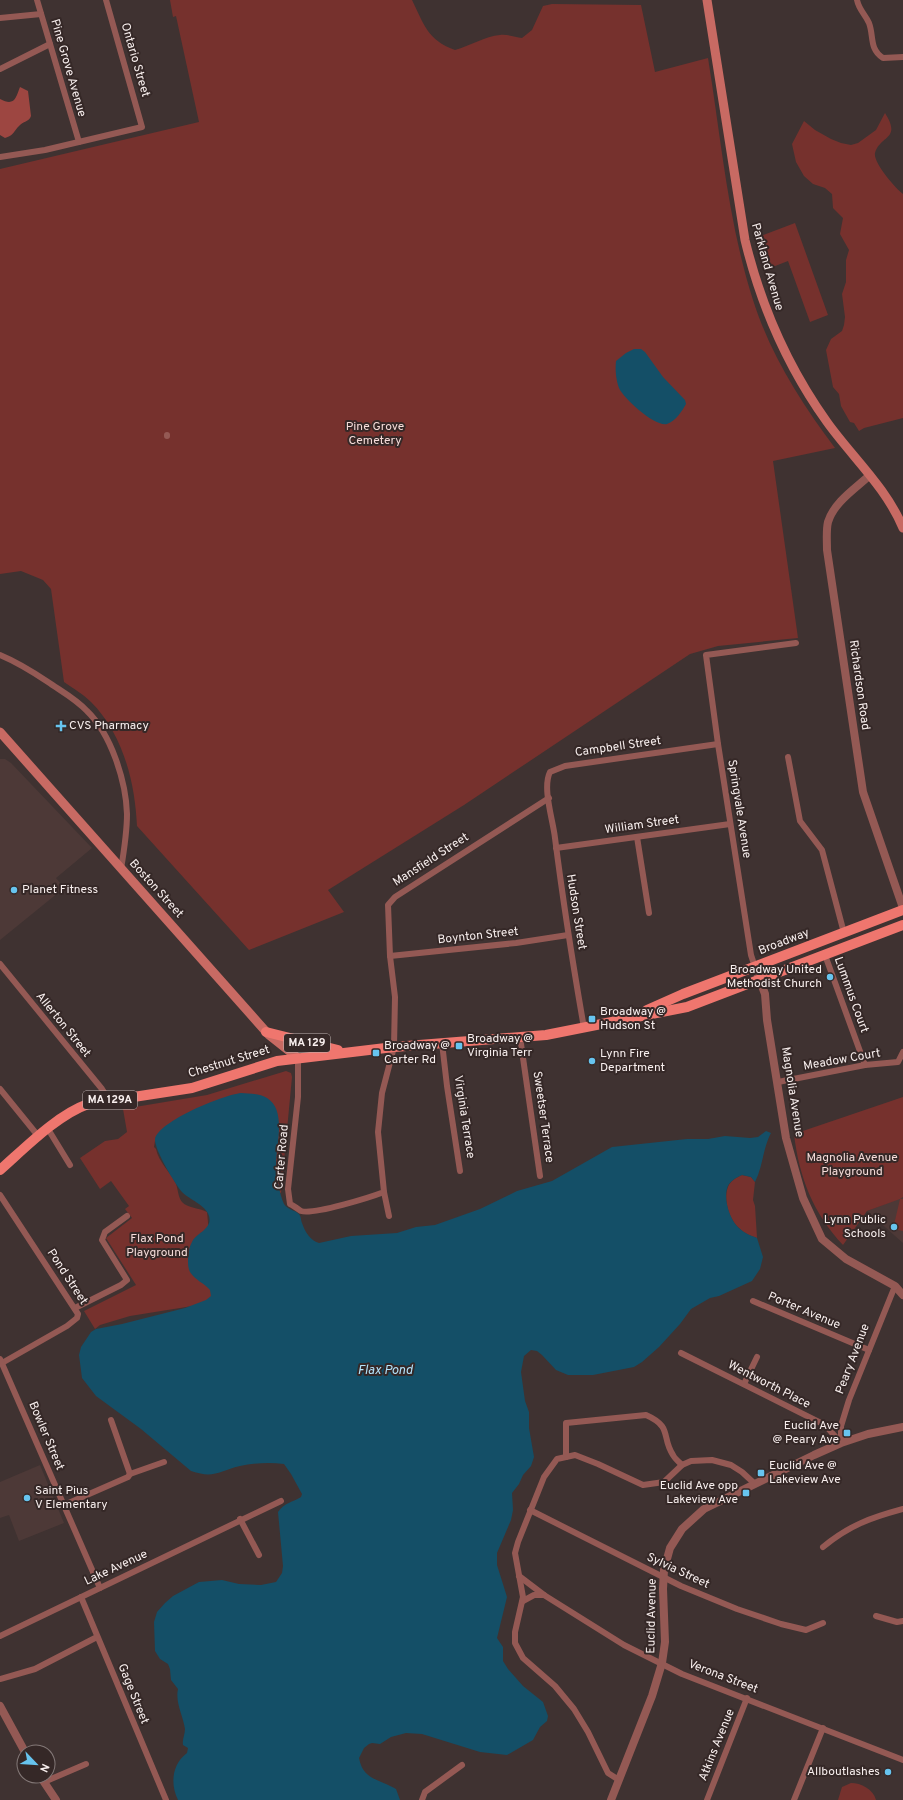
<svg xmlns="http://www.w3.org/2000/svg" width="903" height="1800" font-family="Overpass,sans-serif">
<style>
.built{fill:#4d3937}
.green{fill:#76312d}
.forest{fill:#9d4641}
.water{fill:#144f67}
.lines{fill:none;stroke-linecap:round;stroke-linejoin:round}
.minor{stroke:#945954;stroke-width:6}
.tertiary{stroke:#945954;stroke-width:8}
.secondary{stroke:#c86a63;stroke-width:9}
.primary{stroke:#ef766e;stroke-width:10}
.poi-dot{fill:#67c4ef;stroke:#352827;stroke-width:1.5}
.labels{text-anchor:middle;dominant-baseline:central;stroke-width:4;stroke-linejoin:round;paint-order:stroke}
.shield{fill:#352827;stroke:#beb3b2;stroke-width:1}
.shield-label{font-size:11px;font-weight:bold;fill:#f8efee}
.street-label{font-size:12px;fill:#f8efee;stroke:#352827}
.park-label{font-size:12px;fill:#f6dcd9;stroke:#352827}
.poi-label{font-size:12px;fill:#f8efee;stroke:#352827;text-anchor:start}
.water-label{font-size:13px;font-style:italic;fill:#b3e3fb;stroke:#352827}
</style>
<rect width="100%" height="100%" fill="#3f3231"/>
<g class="built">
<path d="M0 759H5L11 763 92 848 56 878 64 888 0 940Z"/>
<path d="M903 1197V1243L867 1211Z"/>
<path d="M40 1465 64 1523 19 1541 9 1515 0 1518V1482Z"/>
</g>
<g class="green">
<path d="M170 0H412C424 24 427 40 455 50 470 46 485 36 500 35 507 34 515 37 522 38L532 30 543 6 552 4 641 5 655 72 708 58C721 138 728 222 753 300 770 354 801 403 835 448L773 461 798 638 718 646 690 654 464 805 328 890 344 912 249 950 137 826C135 782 123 734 91 702 83 694 74 689 64 682L51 589 43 580 21 571 0 574V169L199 122 176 16 173 17Z"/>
<path d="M885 113C902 140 880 135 875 153 873 163 896 189 903 194V418L864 428 859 431 854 423 850 422 841 406 839 394 833 387 826 350 831 339 842 331 844 325 845 317 842 294 846 282V260L849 250 840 234 843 218 833 208 832 194 825 188 813 184 804 176 796 162 792 144 804 121 815 130 831 139 841 143 851 145 858 143 876 130Z"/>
<path d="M795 223 828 315 810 322 788 261 770 268 758 237Z"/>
<path d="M286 1071 291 1073 292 1077 281 1193 155 1141 154 1147 156 1149C159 1163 170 1171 176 1184 178 1189 178 1197 182 1202 187 1208 200 1208 207 1212L214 1285 211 1303 130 1316 100 1325 95 1329 84 1311 136 1285 106 1238 132 1218 125 1209 129 1206 111 1181 100 1189 80 1158 105 1141 118 1139 127 1132 123 1109 207 1095Z"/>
<path d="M903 1097V1197L900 1199H903V1231L893 1229 900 1199 867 1211 843 1245C813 1213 799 1177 794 1134Z"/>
<path d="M742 1175 751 1177 755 1182 753 1200 755 1206 757 1238C750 1236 744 1233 739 1228 729 1219 723 1199 728 1187 730 1181 737 1177 742 1175Z"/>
<path d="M851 1783C861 1783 873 1789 876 1800H838L842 1787Z"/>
</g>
<path class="forest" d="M20 87 28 91 31 116C29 122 23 121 19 126 14 131 13 136 5 138L0 135V99C15 107 16 97 20 87Z"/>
<g class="water">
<path d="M634 349H641L645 352 663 377 685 400 686 404C682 411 676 421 667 424 655 427 624 399 619 388 616 380 615 370 616 361L626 353Z"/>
<path d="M241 1093C249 1094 260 1093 267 1098 287 1110 276 1146 276 1165 277 1177 279 1193 284 1204 288 1210 295 1210 299 1214 301 1216 301 1221 302 1223 305 1232 310 1240 319 1243L351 1236 397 1233 416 1227 435 1225 480 1209 517 1191 552 1181 612 1147 687 1139H708L725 1136 750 1138 758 1137 766 1131 771 1133C763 1148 763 1166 755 1182L751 1177 742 1175C737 1177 732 1180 729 1184 722 1195 729 1217 736 1225 742 1232 749 1235 757 1238L763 1257 760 1269 752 1281 719 1296 710 1298 691 1309 680 1324 659 1347 642 1362 634 1367 593 1375H568L556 1370 542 1355 537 1351 531 1350 524 1356 521 1372 525 1401 529 1412V1428L534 1457 531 1466 523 1475 519 1484 512 1493 513 1510 511 1520 497 1553V1565L507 1597 497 1638 503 1647V1661L508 1669 523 1686 543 1702 548 1716 547 1721 540 1727 533 1740 507 1755 480 1752 422 1734 406 1733 391 1737 380 1744 372 1743 369 1744 364 1748 359 1758C363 1780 379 1779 396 1789L400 1800H178C170 1784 172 1764 187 1753L188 1748 183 1745C182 1739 185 1735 185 1729 183 1716 175 1702 178 1689L171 1680 170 1669 168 1664 160 1659 155 1651 154 1622 157 1612 165 1603 173 1596 199 1582 222 1580 239 1584 261 1585 276 1582 282 1573 283 1566 278 1512C284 1503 293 1502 301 1497L302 1494 291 1474 284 1464C270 1462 253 1463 240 1466 219 1471 214 1479 191 1471L141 1429 96 1396 82 1378 79 1355 81 1347 91 1332 96 1329 122 1324 185 1308 206 1300 211 1296 210 1290C204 1283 195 1280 190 1272 188 1268 188 1264 188 1260 188 1254 189 1247 192 1242 196 1233 213 1229 209 1216 206 1205 190 1200 182 1192 175 1184 154 1149 155 1139 159 1121 223 1095 241 1093Z"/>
</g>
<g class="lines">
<g class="minor">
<path d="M37 0 79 142"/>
<path d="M857 0C859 10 865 14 869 23 874 36 869 49 883 58L903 57"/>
<path d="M0 18 41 14"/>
<path d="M0 69 50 44"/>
<path d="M0 157 45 150 142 127 106 0"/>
<path d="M167 435V436"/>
<path d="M0 655C17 662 33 672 48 682 61 691 76 699 87 711 111 734 126 781 127 814 127 832 124 851 121 869"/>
<path d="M788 757 800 821 822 850 844 933"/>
<path d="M637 837 649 913"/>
<path d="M556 848 730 824"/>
<path d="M825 955 865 1065"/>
<path d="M390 956 516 943 568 935"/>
<path d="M0 964 102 1089 109 1100"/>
<path d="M755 967 751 955 718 744 706 655 796 643"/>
<path d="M584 1028C573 965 563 901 555 838 553 820 542 788 550 772L565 766 718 744"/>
<path d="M520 1037 540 1176"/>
<path d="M442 1043 447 1086 460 1171"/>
<path d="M298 1058V1097L288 1189 290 1204C294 1206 298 1209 301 1211 314 1215 371 1197 384 1192L378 1132 382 1093 394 1047 395 997 390 956 388 905 395 897 549 798"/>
<path d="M778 1082 865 1065 898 1062 903 1052"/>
<path d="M0 1089 39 1137"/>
<path d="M48 1129 70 1165"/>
<path d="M384 1192 389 1216"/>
<path d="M0 1195 78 1314 77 1318 67 1326 2 1363"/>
<path d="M753 1301 869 1350"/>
<path d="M75 1308 121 1285 127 1280 102 1240 105 1232 127 1216"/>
<path d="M681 1353 825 1425 841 1443"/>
<path d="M0 1359 100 1588"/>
<path d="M744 1384 757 1357"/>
<path d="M111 1420 130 1474"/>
<path d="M841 1443V1426L849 1400 895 1286"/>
<path d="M566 1457V1423L646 1415C673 1427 661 1437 673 1455 675 1459 679 1462 682 1465"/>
<path d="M64 1505 128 1477 130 1474 164 1462"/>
<path d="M530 1510 681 1586 737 1609 781 1624 806 1630 823 1623"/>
<path d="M240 1519 259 1555"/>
<path d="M823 1547C850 1525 870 1518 903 1509"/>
<path d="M519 1576 544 1595 624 1645 682 1674 903 1760"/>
<path d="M81 1597 166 1800"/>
<path d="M523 1601 534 1595H544"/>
<path d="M876 1616 897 1622 903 1621"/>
<path d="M0 1636 281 1501"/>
<path d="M0 1679 35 1669 97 1637"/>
<path d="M619 1780 608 1773 588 1732 574 1709 555 1686 523 1658 515 1643V1632L523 1597 515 1553 518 1542 544 1477 557 1459 575 1455 598 1464 643 1485 664 1482 682 1465 691 1461 712 1460 731 1465 742 1472 755 1484"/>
<path d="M44 1782 86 1764"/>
<path d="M422 1800 425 1792 462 1765"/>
<path d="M707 1800 747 1698"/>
<path d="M794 1800 823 1728"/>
</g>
<g class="tertiary">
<path d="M870 475C856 488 834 502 828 522 826 530 827 541 827 550L863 792 903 908"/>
<path d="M755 967 765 994 767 1020 786 1138 803 1198 822 1239 846 1259 895 1286 903 1295"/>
<path d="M0 1706 25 1752"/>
<path d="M40 1776 56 1800"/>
<path d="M611 1800 652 1696 662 1663 665 1642 663 1589 664 1570 670 1548 682 1529 704 1509 814 1455 841 1443 868 1434 903 1427"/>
</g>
<g class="secondary">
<path d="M707 0 745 240C761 306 787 366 827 422 852 457 886 487 903 528"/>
<path d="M0 732 269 1035 298 1058"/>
</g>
<g class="primary">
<path d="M647 1010 683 994 903 910"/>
<path d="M266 1032 338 1050"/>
<path d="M0 1170C25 1148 57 1115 88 1104L192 1088 277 1061 394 1047 546 1035 687 1007 903 925"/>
</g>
</g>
<g class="poi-dot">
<path d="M59 720h4v4h4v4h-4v4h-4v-4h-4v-4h4z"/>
<circle cx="14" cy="890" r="4"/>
<circle cx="830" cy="977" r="4"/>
<rect x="588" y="1015" width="8" height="8" rx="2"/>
<rect x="455" y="1042" width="8" height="8" rx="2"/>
<rect x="372" y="1049" width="8" height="8" rx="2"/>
<circle cx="592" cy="1061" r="4"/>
<circle cx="894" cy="1227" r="4"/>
<rect x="843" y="1429" width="8" height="8" rx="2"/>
<rect x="757" y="1469" width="8" height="8" rx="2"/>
<rect x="742" y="1489" width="8" height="8" rx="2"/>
<circle cx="27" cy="1498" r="4"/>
<circle cx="888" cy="1772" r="4"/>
</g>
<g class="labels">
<g class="shield">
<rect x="284" y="1034" width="46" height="18" rx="3"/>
<rect x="83" y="1091" width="54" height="18" rx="3"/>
</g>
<g class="shield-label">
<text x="307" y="1043">MA 129</text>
<text x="110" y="1100">MA 129A</text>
</g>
<g class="street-label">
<text transform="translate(135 60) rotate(74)">Ontario Street</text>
<text transform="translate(68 68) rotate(74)">Pine Grove Avenue</text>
<text transform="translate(767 267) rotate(74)">Parkland Avenue</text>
<text transform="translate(859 685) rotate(82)">Richardson Road</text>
<text transform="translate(618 747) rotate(-8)">Campbell Street</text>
<text transform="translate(739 809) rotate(81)">Springvale Avenue</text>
<text transform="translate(642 825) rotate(-8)">William Street</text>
<text transform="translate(431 860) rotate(-33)">Mansfield Street</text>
<text transform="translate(156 889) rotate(48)">Boston Street</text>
<text transform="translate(576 912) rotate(81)">Hudson Street</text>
<text transform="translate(478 936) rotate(-6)">Boynton Street</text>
<text transform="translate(784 942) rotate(-21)">Broadway</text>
<text transform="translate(851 995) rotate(70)">Lummus Court</text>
<text transform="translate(63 1025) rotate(51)">Allerton Street</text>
<text transform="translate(842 1060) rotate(-10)">Meadow Court</text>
<text transform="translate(229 1062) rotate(-17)">Chestnut Street</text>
<text transform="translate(792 1092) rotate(81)">Magnolia Avenue</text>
<text transform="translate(464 1117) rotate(81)">Virginia Terrace</text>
<text transform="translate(543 1117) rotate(82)">Sweetser Terrace</text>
<text transform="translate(282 1157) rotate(-85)">Carter Road</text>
<text transform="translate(67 1277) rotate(57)">Pond Street</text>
<text transform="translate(804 1311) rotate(23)">Porter Avenue</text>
<text transform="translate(853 1359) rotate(-69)">Peary Avenue</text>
<text transform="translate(769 1385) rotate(27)">Wentworth Place</text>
<text transform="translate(46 1436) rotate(67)">Bowler Street</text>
<text transform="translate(116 1568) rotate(-25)">Lake Avenue</text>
<text transform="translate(678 1571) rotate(25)">Sylvia Street</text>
<text transform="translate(652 1616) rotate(-89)">Euclid Avenue</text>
<text transform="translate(723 1677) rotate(21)">Verona Street</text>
<text transform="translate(133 1694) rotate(68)">Gage Street</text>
<text transform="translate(717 1745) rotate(-68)">Atkins Avenue</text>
</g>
<g class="park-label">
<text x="375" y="427">Pine Grove<tspan x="375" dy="14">Cemetery</tspan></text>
<text x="852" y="1158">Magnolia Avenue<tspan x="852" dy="14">Playground</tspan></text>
<text x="157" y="1239">Flax Pond<tspan x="157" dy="14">Playground</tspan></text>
</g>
<g class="poi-label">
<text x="69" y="726">CVS Pharmacy</text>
<text x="22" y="890">Planet Fitness</text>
<text x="822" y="970" text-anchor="end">Broadway United<tspan x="822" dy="14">Methodist Church</tspan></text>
<text x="600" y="1012">Broadway @<tspan x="600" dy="14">Hudson St</tspan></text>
<text x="467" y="1039">Broadway @<tspan x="467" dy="14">Virginia Terr</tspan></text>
<text x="384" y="1046">Broadway @<tspan x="384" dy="14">Carter Rd</tspan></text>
<text x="600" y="1054">Lynn Fire<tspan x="600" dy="14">Department</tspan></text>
<text x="886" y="1220" text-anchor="end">Lynn Public<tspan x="886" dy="14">Schools</tspan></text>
<text x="839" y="1426" text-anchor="end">Euclid Ave<tspan x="839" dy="14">@ Peary Ave</tspan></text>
<text x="769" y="1466">Euclid Ave @<tspan x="769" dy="14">Lakeview Ave</tspan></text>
<text x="738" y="1486" text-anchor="end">Euclid Ave opp<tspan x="738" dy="14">Lakeview Ave</tspan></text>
<text x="35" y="1491">Saint Pius<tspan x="35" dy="14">V Elementary</tspan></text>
<text x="880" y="1772" text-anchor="end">Allboutlashes</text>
</g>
<g class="water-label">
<text x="385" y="1371">Flax Pond</text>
</g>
</g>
<g transform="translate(36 1764) rotate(115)"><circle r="19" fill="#352827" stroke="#837877"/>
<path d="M0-3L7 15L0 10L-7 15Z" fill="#67c4ef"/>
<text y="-6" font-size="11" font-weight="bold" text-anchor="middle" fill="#f8efee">N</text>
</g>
</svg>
